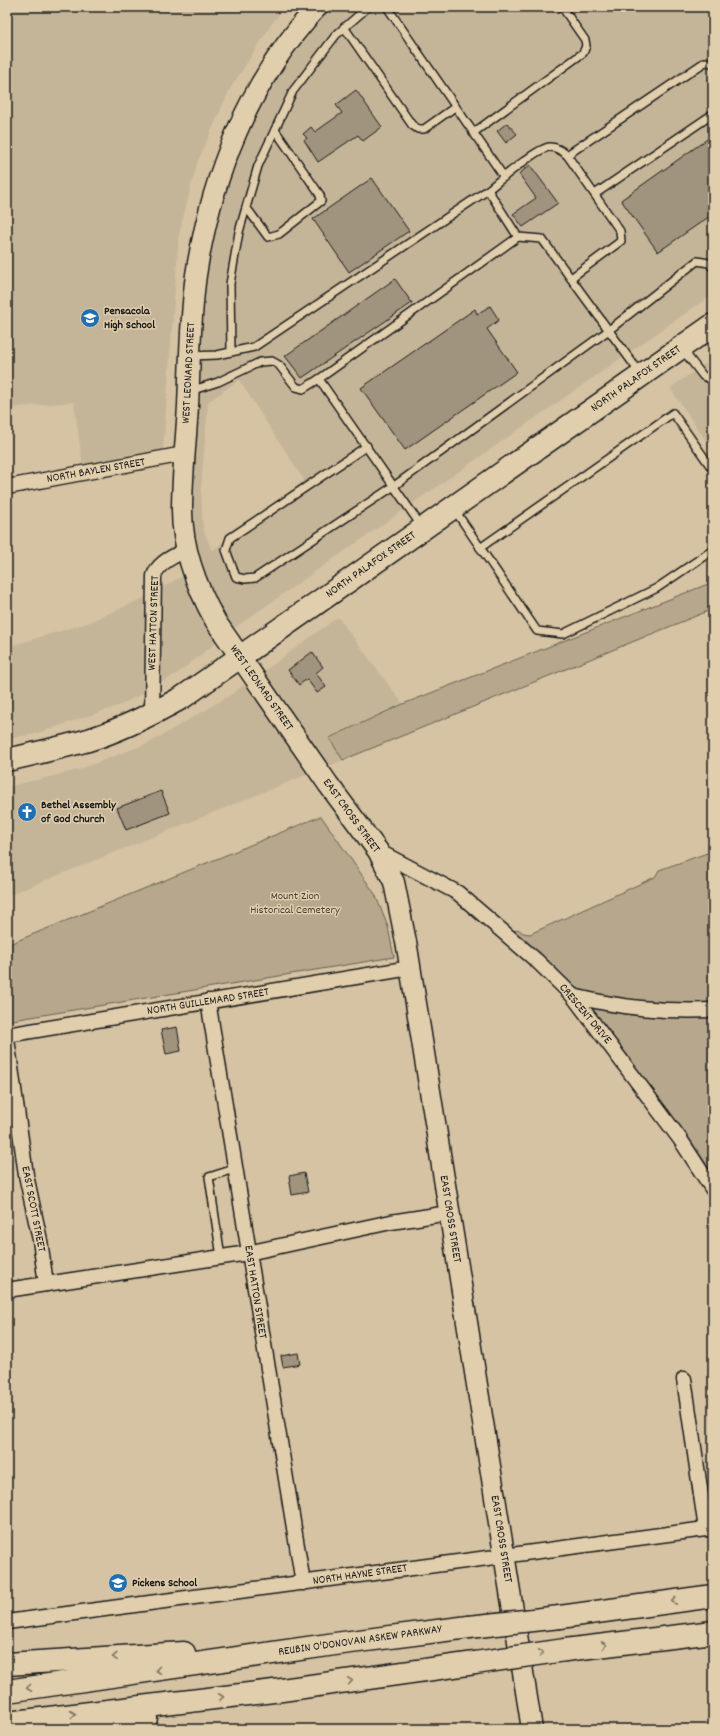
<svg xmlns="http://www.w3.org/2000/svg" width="720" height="1736" font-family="Dekko,sans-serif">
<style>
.built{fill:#c5b598;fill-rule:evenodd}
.green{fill:#b6a78d;stroke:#696254}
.building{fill:#a1947e;stroke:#1c1c1c}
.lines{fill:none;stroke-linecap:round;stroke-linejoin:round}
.lane-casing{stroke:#1c1c1c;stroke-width:10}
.street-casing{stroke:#1c1c1c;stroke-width:17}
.secondary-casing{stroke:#1c1c1c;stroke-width:23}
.primary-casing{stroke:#1c1c1c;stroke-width:25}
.highway-casing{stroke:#1c1c1c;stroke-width:25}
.lane{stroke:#e1ceac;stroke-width:7}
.street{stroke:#e1ceac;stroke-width:14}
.secondary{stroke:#e1ceac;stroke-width:20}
.primary{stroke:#e1ceac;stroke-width:22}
.highway{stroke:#e1ceac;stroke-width:22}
.highway-bridge-casing{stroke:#1c1c1c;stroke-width:25;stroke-linecap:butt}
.highway-bridge{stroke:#e1ceac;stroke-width:22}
.oneway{stroke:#7e7564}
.labels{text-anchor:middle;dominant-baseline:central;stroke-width:3;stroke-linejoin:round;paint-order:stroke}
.poi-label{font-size:12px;font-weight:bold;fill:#1c1c1c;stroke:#e1ceac;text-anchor:start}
.street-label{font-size:12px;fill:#1c1c1c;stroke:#e1ceac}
.park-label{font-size:12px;fill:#423f38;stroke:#e1ceac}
</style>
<rect width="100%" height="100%" fill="#d5c3a3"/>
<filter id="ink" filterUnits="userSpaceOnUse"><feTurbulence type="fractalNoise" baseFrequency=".025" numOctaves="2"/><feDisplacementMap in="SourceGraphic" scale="8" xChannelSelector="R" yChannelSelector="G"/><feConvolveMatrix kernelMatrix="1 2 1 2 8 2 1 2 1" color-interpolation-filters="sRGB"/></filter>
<g filter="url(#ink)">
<g class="built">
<path d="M7 7H285L271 25 229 91 197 163 179 234 163 450 83 468 74 402 7 408Z"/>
<path d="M326 7H713V294L230 631 200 570 190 522 199 325 213 224 235 155 277 70ZM239 380 304 480 212 551 203 529 201 489 208 402Z"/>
<path d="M713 358V451L670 388Z"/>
<path d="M186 574 219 640 178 673 160 683 161 588Z"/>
<path d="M146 597 145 692 121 705 35 734 7 739V647L87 623Z"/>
<path d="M338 617 403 704 329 737 343 760 325 768 260 674Z"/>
<path d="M248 682 311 773 7 896V787L78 770 149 743 229 696Z"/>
</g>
<g class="green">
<path d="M713 582V609L343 760 329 738 403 704Z"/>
<path d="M321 816 375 894 388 927 394 957 7 1021V945Z"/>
<path d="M713 851V1003L678 1004 640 1002 606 997 577 990 514 931 518 929 523 933 530 934 655 877 659 870Z"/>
<path d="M591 1007C631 1017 672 1018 713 1016V1174L687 1135Z"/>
</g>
<g class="building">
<path d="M356 90 382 127 363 141 358 135 318 162 304 140 307 138 303 134 311 127 315 132 342 113 336 105Z"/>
<path d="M507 123 517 134 506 143 497 131Z"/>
<path d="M713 135V214L658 252 621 200Z"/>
<path d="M530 165 558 203 523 227 513 214 536 198 519 174Z"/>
<path d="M372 178 409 231 349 272 313 219Z"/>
<path d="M395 279 412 303 302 378 285 356Z"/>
<path d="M490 306 499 320 487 329 517 372 405 450 361 388 475 309 477 314Z"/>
<path d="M312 652 323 667 316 673 326 687 317 693 307 679 299 685 288 670Z"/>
<path d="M161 791 170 813 126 830 117 808Z"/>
<path d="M177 1027 181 1051 166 1054 161 1030Z"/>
<path d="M304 1173 308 1192 292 1195 289 1176Z"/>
<path d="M298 1353 300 1364 283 1367 281 1356Z"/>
</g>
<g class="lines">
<g class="lane-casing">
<g id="lane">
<path d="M387 7 504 177"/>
<path d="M344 27 412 125 418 129H424L455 107"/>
<path d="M473 133 583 53 586 46 585 40 562 7"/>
<path d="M567 155 705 62 713 63"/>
<path d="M488 190C499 181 538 147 550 147 557 147 562 151 567 155L620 231 621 241 571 278"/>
<path d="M595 194 713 114"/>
<path d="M246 207 268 237 279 234 321 201 320 195 275 130"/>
<path d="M682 349 703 376 713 380"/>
<path d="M231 352 230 284 239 232 258 166 293 91 336 35 368 7"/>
<path d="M190 356 217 355 254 347 488 190 518 237"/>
<path d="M190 391 218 382 260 362 272 361 279 365 296 387 303 389 319 379"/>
<path d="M367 446 230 538 226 550 236 577 245 579 255 578 394 486 609 330 697 261 709 263 713 268"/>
<path d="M454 509 537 631 563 634 657 588 713 550"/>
<path d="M422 527 319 379 518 237 542 239 640 373"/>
<path d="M480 548 673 413 713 470"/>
<path d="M221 1257 209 1177 234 1169"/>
</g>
</g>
<g class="street-casing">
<g id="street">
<path d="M7 487 184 454"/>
<path d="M152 714 154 576C158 562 175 556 187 549"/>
<path d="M378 851 458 893 537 961 573 996 680 1139 713 1190"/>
<path d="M573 996C622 1008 663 1012 713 1010"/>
<path d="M208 1001 303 1583"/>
<path d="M7 1035 410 968"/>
<path d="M7 1039 26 1175 40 1240 46 1284"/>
<path d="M7 1290 248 1253 391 1222 449 1213"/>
<path d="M684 1379 706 1529"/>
<path d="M7 1622 713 1528"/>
</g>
</g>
<g class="secondary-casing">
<path id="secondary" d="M317 7C249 81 211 177 196 275 190 318 190 362 188 406 186 441 182 476 182 510 182 550 197 588 216 622L328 784 378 851 394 882 407 947 532 1729"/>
</g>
<g class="primary-casing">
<path id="primary" d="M7 760C33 754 59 748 85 741 119 731 151 715 183 697L713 325"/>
</g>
<g class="highway-casing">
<g id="highway">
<path d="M560 1617 713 1596"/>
<path d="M565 1650 713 1632"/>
<path d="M7 1664 184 1653"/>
<path d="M7 1691 335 1644 469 1627"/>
<path d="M7 1723 282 1690 475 1663"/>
<path d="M95 1729 146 1718"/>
</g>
</g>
<use href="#lane" class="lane"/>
<use href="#street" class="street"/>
<use href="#secondary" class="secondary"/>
<use href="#primary" class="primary"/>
<use href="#highway" class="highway"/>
<g class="highway-bridge-casing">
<g id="highway-bridge">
<path d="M469 1627 560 1617"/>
<path d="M475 1663 565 1650"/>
</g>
</g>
<use href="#highway-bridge" class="highway-bridge"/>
</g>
<defs><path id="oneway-chevron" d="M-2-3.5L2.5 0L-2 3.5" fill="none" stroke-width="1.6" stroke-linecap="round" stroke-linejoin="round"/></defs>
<g class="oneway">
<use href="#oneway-chevron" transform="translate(674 1601) rotate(172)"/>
<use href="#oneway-chevron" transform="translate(604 1645) rotate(-7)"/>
<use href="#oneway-chevron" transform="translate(541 1653) rotate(-8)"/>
<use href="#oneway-chevron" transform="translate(115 1657) rotate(177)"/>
<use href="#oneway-chevron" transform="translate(158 1670) rotate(172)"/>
<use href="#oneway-chevron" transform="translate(350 1681) rotate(-8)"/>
<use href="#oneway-chevron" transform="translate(29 1688) rotate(173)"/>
<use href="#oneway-chevron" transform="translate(221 1697) rotate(-6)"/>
<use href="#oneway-chevron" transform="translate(73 1714) rotate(-7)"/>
</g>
</g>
<defs>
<g id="school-disc" transform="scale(1)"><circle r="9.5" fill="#1f6fb2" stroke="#e1ceac"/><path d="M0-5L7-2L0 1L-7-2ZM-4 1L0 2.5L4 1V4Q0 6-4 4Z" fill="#fff"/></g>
<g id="church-disc" transform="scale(1)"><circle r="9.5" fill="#1f6fb2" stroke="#e1ceac"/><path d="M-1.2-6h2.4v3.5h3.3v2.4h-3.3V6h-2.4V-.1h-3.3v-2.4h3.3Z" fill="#fff"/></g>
</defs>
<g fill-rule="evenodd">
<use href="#school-disc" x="90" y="318"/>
<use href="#church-disc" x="27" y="812"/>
<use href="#school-disc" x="118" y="1583"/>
</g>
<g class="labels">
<g class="poi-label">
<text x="104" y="311">Pensacola<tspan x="104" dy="14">High School</tspan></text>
<text x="41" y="805">Bethel Assembly<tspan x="41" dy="14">of God Church</tspan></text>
<text x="132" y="1583">Pickens School</text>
</g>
<g class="street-label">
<text transform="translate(189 373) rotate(-87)">WEST LEONARD STREET</text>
<text transform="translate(636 379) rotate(-35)">NORTH PALAFOX STREET</text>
<text transform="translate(96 471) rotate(-10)">NORTH BAYLEN STREET</text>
<text transform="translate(371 565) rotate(-35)">NORTH PALAFOX STREET</text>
<text transform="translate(154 623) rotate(-88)">WEST HATTON STREET</text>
<text transform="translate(261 688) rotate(55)">WEST LEONARD STREET</text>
<text transform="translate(351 816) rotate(54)">EAST CROSS STREET</text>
<text transform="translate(208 1002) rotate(-9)">NORTH GUILLEMARD STREET</text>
<text transform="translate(585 1014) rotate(50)">CRESCENT DRIVE</text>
<text transform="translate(33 1209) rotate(79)">EAST SCOTT STREET</text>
<text transform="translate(450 1219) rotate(81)">EAST CROSS STREET</text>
<text transform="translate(255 1292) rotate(81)">EAST HATTON STREET</text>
<text transform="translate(501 1539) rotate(81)">EAST CROSS STREET</text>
<text transform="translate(360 1575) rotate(-8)">NORTH HAYNE STREET</text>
<text transform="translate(360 1641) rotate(-8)">REUBIN O'DONOVAN ASKEW PARKWAY</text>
</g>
<g class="park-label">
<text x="295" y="896">Mount Zion<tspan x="295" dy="14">Historical Cemetery</tspan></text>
</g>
</g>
<rect width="720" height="1736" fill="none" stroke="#e1ceac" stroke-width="24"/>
<rect x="12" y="12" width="696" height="1712" fill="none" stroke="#1c1c1c" stroke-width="1.5" filter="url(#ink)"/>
</svg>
